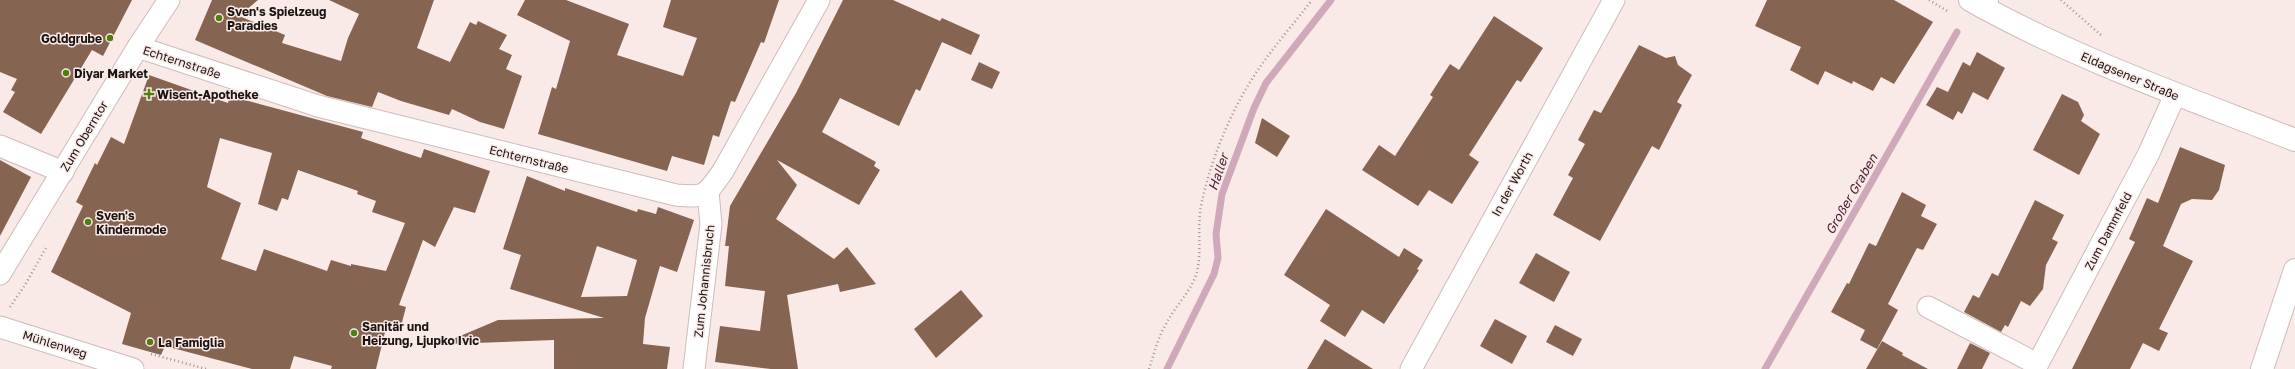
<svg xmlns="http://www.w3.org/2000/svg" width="2295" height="369" font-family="'Golos Text',sans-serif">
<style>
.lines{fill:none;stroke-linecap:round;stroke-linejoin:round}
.stream{stroke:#cfa8ba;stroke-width:7}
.building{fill:#866452;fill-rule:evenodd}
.street-casing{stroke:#ccbcba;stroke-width:23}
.secondary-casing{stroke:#ccbcba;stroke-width:24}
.highway-casing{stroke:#ccbcba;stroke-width:24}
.path{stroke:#9f9391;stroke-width:2.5;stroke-dasharray:1 3;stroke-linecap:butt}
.street{stroke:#fff;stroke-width:21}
.secondary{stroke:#fff;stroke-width:22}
.highway{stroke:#fff;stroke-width:22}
.poi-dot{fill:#507f0d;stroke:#faeae7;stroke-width:1.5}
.labels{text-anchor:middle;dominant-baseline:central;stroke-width:3;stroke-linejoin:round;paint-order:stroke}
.poi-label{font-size:12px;font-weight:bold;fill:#1a1413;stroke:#faeae7;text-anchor:start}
.street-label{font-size:12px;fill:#1a1413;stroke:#faeae7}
.water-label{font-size:13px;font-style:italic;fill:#4b1a35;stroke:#faeae7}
</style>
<rect width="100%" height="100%" fill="#faeae7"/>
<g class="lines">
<g class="stream">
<path d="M1167 369 1214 274 1218 258 1216 234 1222 194 1254 108 1266 83 1331 0"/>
<path d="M1765 369 1957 32"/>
</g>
</g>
<g class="building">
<path d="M0 0H132L103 56 92 50 41 134 3 112 15 92 11 90 17 79 0 72Z"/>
<path d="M212 0H258L239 16 285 35 282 43 341 61 348 38 359 14 329 0H434L417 48 450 62 470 22 476 25 478 21 507 35 499 49 512 55 506 69 522 76 504 129 480 122 452 109 449 115 401 101 378 92 372 107 327 96 195 40Z"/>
<path d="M525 0H566L629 24 617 55 683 76 697 38 663 27 671 0H779L764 43 761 42 735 102 731 101 719 137 713 135 704 165 672 156 667 171 538 134 552 87 556 89 570 41 517 15Z"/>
<path d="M843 0H893L940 21 942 18 980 35 971 55 942 42 920 91 916 89 899 126 840 98 822 132 876 162 874 166 880 170 859 205 777 160 797 185 776 219 834 259 847 247 876 284 840 292 838 284 787 295 798 369H771L715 362 720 326 760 331 765 291 725 286 729 246H725L730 206 796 93Z"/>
<path d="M1767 0H1894L1933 22 1894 84 1881 77 1873 91 1853 81 1852 84 1825 71 1818 85 1790 70 1801 47 1755 26Z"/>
<path d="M1494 16 1543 48 1521 82 1517 80 1469 155 1479 162 1452 204 1429 190 1418 206 1362 170 1379 145 1395 156 1433 97 1430 95 1450 64 1459 70Z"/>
<path d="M1639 45 1666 58 1675 56 1678 65 1692 75 1677 102 1682 105 1659 150 1652 146 1600 241 1553 215 1573 178 1568 175 1585 144 1578 140 1594 110 1601 113Z"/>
<path d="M1977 52 2005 68 1988 100 1973 92 1962 114 1958 111 1953 120 1926 105 1937 87 1948 92 1963 62 1970 66Z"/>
<path d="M979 62 1000 72 992 89 971 80Z"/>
<path d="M149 75 228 103 230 96 363 132 361 138 421 158 424 149 490 171 475 213 454 207 435 247 423 240 399 305 406 307 401 326 388 323 387 324 376 369H331L332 366 294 356 290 369H252L165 346 161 355 122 344 131 313 51 272 83 206 76 202 95 163 97 165 111 137 124 144ZM220 138 272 153 258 204 277 211 282 198 288 200 298 170 358 191 357 194 376 201 372 212 405 223 386 271 351 264V266L331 260 327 271 264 249 256 271 221 259 241 203 207 187Z"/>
<path d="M2062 94 2078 102 2084 115 2081 121 2100 134 2079 175 2033 150Z"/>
<path d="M1262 118 1290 136 1277 157 1255 143Z"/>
<path d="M2180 147 2225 165 2219 190 2212 200 2192 199 2181 204 2163 246 2193 261 2159 329 2168 333 2159 351 2143 343 2130 369H2072L2135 242 2129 239 2147 198 2158 203Z"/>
<path d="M0 160 31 177 0 236Z"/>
<path d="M527 176 565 191V188L637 212 638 209 656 214 658 207 694 220 677 272 660 266 645 318 643 344 670 347 667 369H554V340L447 344 446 342 498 320 604 318 510 289 521 255 503 249ZM597 246 637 260 627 296 581 297Z"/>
<path d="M1902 192 1926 205 1921 216 1937 224 1923 250 1917 248 1888 304 1898 310 1877 349 1860 340 1865 330 1831 312 1847 283 1849 284 1869 243 1876 246Z"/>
<path d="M2035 200 2064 215 2052 239 2058 242 2046 265 2043 289 2030 306 2021 301 2008 327 2005 325 2001 332 1964 312 1973 295 1979 298 1992 273 1998 276Z"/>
<path d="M1326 209 1399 257 1404 248 1423 260 1417 269 1419 270 1384 324 1362 310 1345 337 1320 321 1330 305 1284 275Z"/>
<path d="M1536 253 1570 272 1554 302 1519 283Z"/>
<path d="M961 290 983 316 936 358 914 329Z"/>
<path d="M1495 319 1527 336 1512 364 1480 346Z"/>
<path d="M1555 325 1582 339 1573 356 1546 342Z"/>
<path d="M1325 339 1373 369H1307Z"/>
<path d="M1882 341 1903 353 1902 355 1928 369H1866Z"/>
<path d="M1970 343 1990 353 1982 369H1957Z"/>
</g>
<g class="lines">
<g class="street-casing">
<g id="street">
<path d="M138 47 318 106 676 195C706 198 706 195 723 171L819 0"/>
<path d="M0 146 63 172"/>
<path d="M0 274 138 47 169 0"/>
<path d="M1928 307 2037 364"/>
<path d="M0 327 133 369"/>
<path d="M694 369 711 224 708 192"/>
<path d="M1411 369 1614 0"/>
<path d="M2035 369 2148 155 2175 95"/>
</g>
</g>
<g class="secondary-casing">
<path id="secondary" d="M1970 0C2073 58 2185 97 2295 140"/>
</g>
<g class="highway-casing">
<g id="highway">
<path d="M1983 7 1987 0"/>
<path d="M2262 369 2295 270"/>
</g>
</g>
<g class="path">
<path d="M1929 0 1949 12"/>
<path d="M2061 0 2102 36"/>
<path d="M10 307 25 285 47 246"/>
<path d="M151 354 206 369"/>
<path d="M1149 369C1154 354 1158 337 1166 324 1175 306 1191 292 1197 272 1202 250 1197 228 1201 206 1211 158 1232 107 1260 67 1276 44 1295 22 1312 0"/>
</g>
<use href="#street" class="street"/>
<use href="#secondary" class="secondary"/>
<use href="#highway" class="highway"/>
</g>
<g class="poi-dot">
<circle cx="219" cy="18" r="4"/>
<circle cx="110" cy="38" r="4"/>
<circle cx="66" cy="73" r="4"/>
<path d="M147 88h4v4h4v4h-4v4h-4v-4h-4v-4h4z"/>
<circle cx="88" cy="222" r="4"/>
<circle cx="354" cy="333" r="4"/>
<circle cx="150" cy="342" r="4"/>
</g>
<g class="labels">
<g class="poi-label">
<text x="227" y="11">Sven's Spielzeug<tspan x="227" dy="14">Paradies</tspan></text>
<text x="102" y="38" text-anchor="end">Goldgrube</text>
<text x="74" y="73">Diyar Market</text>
<text x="157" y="94">Wisent-Apotheke</text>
<text x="96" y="215">Sven's<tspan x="96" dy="14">Kindermode</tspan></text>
<text x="362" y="326">Sanitär und<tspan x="362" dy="14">Heizung, Ljupko Ivic</tspan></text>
<text x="158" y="342">La Famiglia</text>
</g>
<g class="street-label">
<text transform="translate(182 62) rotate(18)">Echternstraße</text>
<text transform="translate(2130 76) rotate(23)">Eldagsener Straße</text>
<text transform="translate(84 136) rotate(-59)">Zum Oberntor</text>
<text transform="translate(529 159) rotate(14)">Echternstraße</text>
<text transform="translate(1512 184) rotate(-61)">In der Worth</text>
<text transform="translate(2108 231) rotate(-62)">Zum Dammfeld</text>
<text transform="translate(704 281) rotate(-84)">Zum Johannisbruch</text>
<text transform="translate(55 344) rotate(17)">Mühlenweg</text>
</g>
<g class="water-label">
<text transform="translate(1218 172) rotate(-71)">Haller</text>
<text transform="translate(1851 194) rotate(-60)">Großer Graben</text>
</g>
</g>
</svg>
